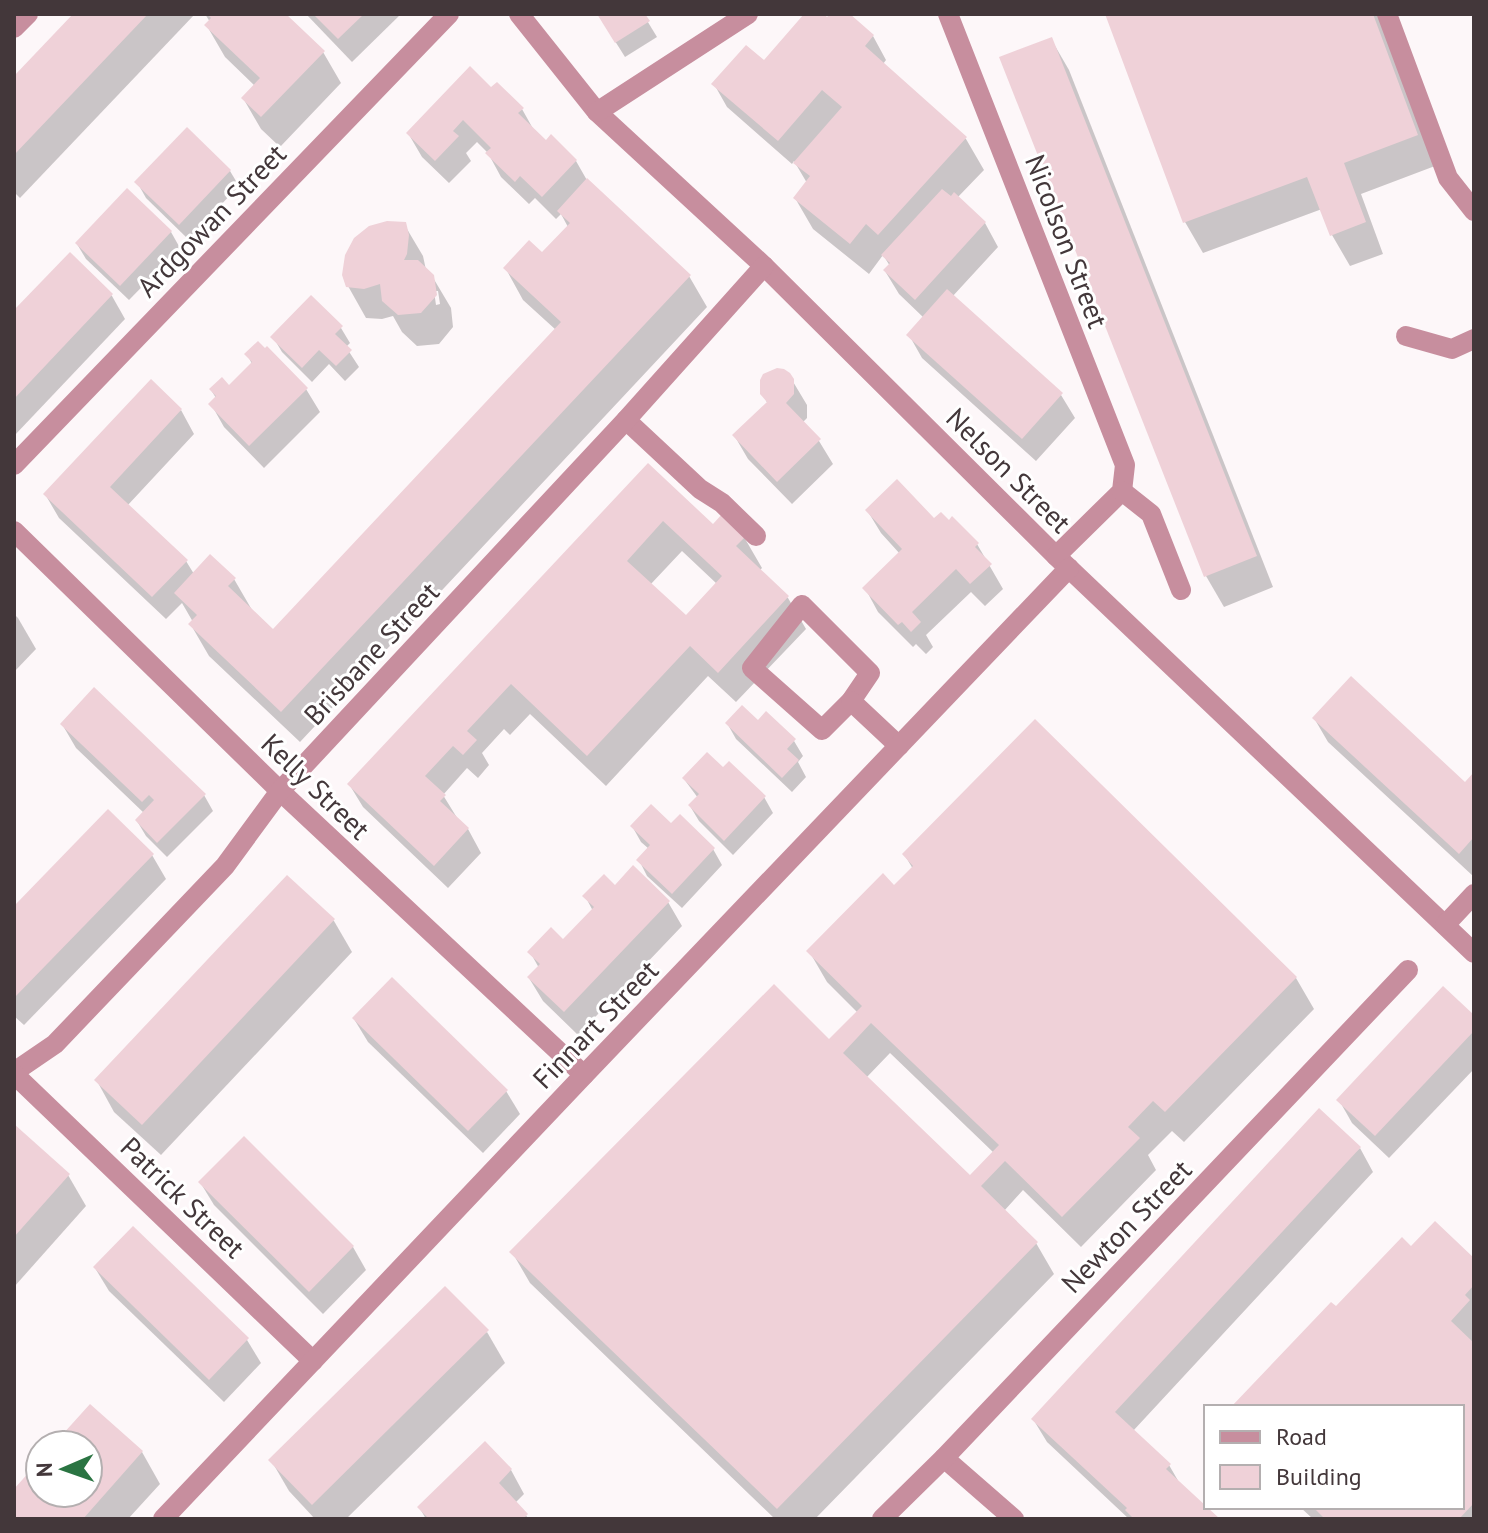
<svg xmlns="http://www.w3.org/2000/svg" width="1488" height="1533" font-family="'PT Sans',sans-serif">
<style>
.shadow{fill:#0003;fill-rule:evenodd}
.building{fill:#efd1d8;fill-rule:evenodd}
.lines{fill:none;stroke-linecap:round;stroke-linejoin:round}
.minor{stroke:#c78e9e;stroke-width:20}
.labels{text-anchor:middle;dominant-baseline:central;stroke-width:6;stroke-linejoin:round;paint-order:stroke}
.street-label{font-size:28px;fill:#43373a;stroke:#fff}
</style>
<rect width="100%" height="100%" fill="#fdf7f9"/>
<g class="shadow">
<path d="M75 14H195L20 198 14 192V78Z"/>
<path d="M205 14H283L323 52 341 83 280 147 261 129 243 98 255 86 225 57 207 26 210 22Z"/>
<path d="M306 14H401L352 62Z"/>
<path d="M598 14H643L657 37 625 57Z"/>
<path d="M806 14H820L827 20 832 14H847L873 36 886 60 883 64 966 139 984 170 957 198 985 223 998 247 952 297 1061 395 1075 418 1036 461 922 358 909 335 924 318 899 294 885 271 890 266 883 255 869 274 813 229 795 198 807 183 794 161 792 164 727 107 714 84 764 63Z"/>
<path d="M1107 14H1378L1435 166 1361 194 1383 254 1350 266 1332 235 1322 209 1203 253 1185 222Z"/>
<path d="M1051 39 1069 70 1273 587 1224 607 1206 576Z"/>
<path d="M491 90 522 109 536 134 576 161 588 182 689 276 707 307 300 742 209 656 191 625 193 622 182 603 166 619 59 518 45 494 181 410 194 434 127 506 186 561 194 574 234 579 252 610 273 632 556 330 523 300 506 269 542 255 568 227 561 214 556 219 535 198 529 204 501 177 488 153 477 142 466 153 471 161 449 183 422 157 408 133Z"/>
<path d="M230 171 239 186 188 239 146 198 137 182Z"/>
<path d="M127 191 171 232 180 248 129 300 86 259 77 244Z"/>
<path d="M404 224 423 256 426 270 432 276 451 308 453 327 439 344 417 346 402 332 393 316 382 319 366 318 348 286ZM434 291H438L440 304 436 305Z"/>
<path d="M70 255 112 296 125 319 14 436V313Z"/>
<path d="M341 328 350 343 346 347 359 367 345 381 329 364 312 382 282 352 273 337Z"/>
<path d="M247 354 306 389 320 412 264 468 224 427 211 404 216 398 211 390 229 388 252 364Z"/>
<path d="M789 375 807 405V418L802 423 819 441 833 464 792 504 748 459 734 435 768 404 762 394Z"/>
<path d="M648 466 713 527 744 537 762 568 759 571 788 598 806 629 736 702 708 676 606 786 530 714 510 735 504 729 482 753 489 765 478 778 467 768 443 795 459 821 468 829 481 853 448 888 363 807 349 784ZM682 551 717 584 686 618 650 585Z"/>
<path d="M867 510 934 521 977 544 1003 589 985 606 971 592 926 635 933 647 926 654 916 644 913 647 878 612 865 588 900 554 881 533Z"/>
<path d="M14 614 18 618 36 649 14 672Z"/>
<path d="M766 714 794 741 803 756 798 762 806 777 792 792 736 739 727 723H758Z"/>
<path d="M1314 718 1466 784 1474 775 1473 876 1328 742Z"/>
<path d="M62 724 204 795 213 811 167 857 146 836 137 821 144 813 76 748Z"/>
<path d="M723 770 764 797 773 813 733 855 699 821 690 806 698 798 684 779Z"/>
<path d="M632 826H671L713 849 722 865 682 908 647 876 639 860 649 849 641 842Z"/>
<path d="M904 854 1296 978 1314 1009 1184 1142 1172 1131 1148 1155 1156 1170 1081 1247 1023 1190 1004 1211 1036 1243 1054 1274 815 1519H775L530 1283 512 1252 829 1042 858 1013 827 982 809 951 894 888 913 869ZM890 1053 994 1153 970 1178 866 1078Z"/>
<path d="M152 855 166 879 24 1025 14 1016V909Z"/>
<path d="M287 878 334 921 352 952 161 1155 114 1112 97 1081Z"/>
<path d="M615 887 668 902 682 926 578 1035 543 1001 529 978 539 968 530 952 563 942 593 911 585 896Z"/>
<path d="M1474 1018V1069L1389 1158 1352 1123 1339 1100Z"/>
<path d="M354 1019 506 1091 520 1114 483 1153 368 1042Z"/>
<path d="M14 1127 68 1175 86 1206 14 1287Z"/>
<path d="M1360 1148 1373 1172 1133 1431 1169 1465 1180 1484 1217 1519H1129L1047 1442 1033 1419Z"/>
<path d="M200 1182 353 1247 366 1270 323 1314 214 1205Z"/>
<path d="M133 1228 247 1340 261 1363 224 1402 109 1291 95 1268Z"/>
<path d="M1411 1249 1474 1261V1519H1313L1300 1507H1462V1407H1234L1336 1309Z"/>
<path d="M487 1332 505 1363 346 1519H315L289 1491 271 1460Z"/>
<path d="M90 1406 142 1452 160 1484 128 1519H14V1492L40 1463V1493H88V1445H56Z"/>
<path d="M484 1443 511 1470 524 1494 515 1503 529 1519H426L419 1507Z"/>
</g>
<g class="building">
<path d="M73 14H148L14 155V76Z"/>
<path d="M207 14H286L325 51 261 117 241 98 260 78 204 25 211 18Z"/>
<path d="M313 14H364L338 39Z"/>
<path d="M597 14H645L650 21 615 43Z"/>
<path d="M804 14H824L827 17 830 14H850L874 35 865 46 967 137 878 235 866 224 850 244 793 198 810 176 793 163 842 107 822 90 778 141 711 84 746 45 764 60Z"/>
<path d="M1105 14H1373L1418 135 1344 163 1366 222 1330 236 1307 177 1183 223Z"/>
<path d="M1052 37 1257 556 1204 577 999 57Z"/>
<path d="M470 66 491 87 497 82 524 108 518 113 546 140 551 134 577 160 542 197 520 176 515 182 485 153 491 148 463 120 453 131 459 136 435 161 406 133Z"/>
<path d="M187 127 231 170 179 225 134 182Z"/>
<path d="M587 178 691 275 281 712 188 624 197 615 174 593 210 554 236 578 228 586 273 629 561 322 503 268 529 240 542 252 570 223 557 211Z"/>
<path d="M127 188 172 231 120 286 75 243Z"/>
<path d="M942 189 951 196 954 192 986 222 915 300 883 270 890 263 881 255Z"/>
<path d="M387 221 406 222 409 235 407 254 404 260H418L434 275 437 295 421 313 398 315 382 301 380 284 364 289 346 287 342 275 345 255 354 238 369 226Z"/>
<path d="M70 252 113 294 14 399V310Z"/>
<path d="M947 289 1063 393 1022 439 906 335Z"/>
<path d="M311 295 343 326 335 334 352 350 336 366 319 350 302 368 270 337Z"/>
<path d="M258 341 265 348 267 346 308 388 249 446 208 404 216 396 209 389 222 377 229 385 252 362 244 354Z"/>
<path d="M777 368 784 369 790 373 794 379V394L786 403 821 439 777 482 732 435 767 402 760 394V380L763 374Z"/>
<path d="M151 379 182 409 110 487 188 560 152 597 43 494Z"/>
<path d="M648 463 713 524 723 513 746 536 736 546 789 596 718 673 690 646 587 756 511 684 467 731 477 740 463 755 453 746 425 776 446 795 440 801 469 828 434 866 347 784ZM663 521 722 576 686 615 627 561Z"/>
<path d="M897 479 934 518 941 512 949 520 952 516 979 543 975 547 992 564 970 584 956 569 912 612 921 622 911 632 902 622 898 625 862 588 902 549 865 510Z"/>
<path d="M1351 676 1465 782 1474 772V837L1459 854 1312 718Z"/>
<path d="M94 687 206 794 157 843 135 820 154 800 149 795 142 802 60 724Z"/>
<path d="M742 705 758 720 766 711 796 739 787 749 799 760 782 778 725 723Z"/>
<path d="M1035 719 1297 977 1165 1112 1153 1101 1128 1127 1140 1138 1062 1217 1005 1161 981 1186 1038 1242 777 1509 509 1252 774 984 829 1039 862 1006 806 951 883 873 894 885 913 866 902 854ZM871 1023 999 1145 970 1175 843 1053Z"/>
<path d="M707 752 723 767 729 761 766 796 724 841 688 805 699 794 682 778Z"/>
<path d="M651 804 671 823 680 814 715 848 672 894 636 860 650 845 630 826Z"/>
<path d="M108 809 154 854 14 998V906Z"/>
<path d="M633 865 670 901 564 1012 527 977 540 964 527 952 551 927 563 939 594 907 582 896 604 874 615 885Z"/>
<path d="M287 875 335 919 142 1125 94 1080Z"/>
<path d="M392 977 508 1090 468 1131 352 1018Z"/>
<path d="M1443 986 1474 1015V1031L1375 1136 1336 1100Z"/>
<path d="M1319 1108 1361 1147 1115 1412 1171 1464 1166 1469 1220 1519H1134L1125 1510 1127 1508 1031 1419Z"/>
<path d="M14 1124 70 1174 14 1237Z"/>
<path d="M244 1136 354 1246 309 1292 198 1182Z"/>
<path d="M1435 1221 1474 1258V1285L1465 1295 1470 1300 1451 1321 1474 1343V1503L1459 1519H1325L1313 1507H1462V1407H1231L1331 1302 1336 1306 1402 1237 1411 1246Z"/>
<path d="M133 1226 249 1338 209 1380 93 1267Z"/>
<path d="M445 1286 489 1330 312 1505 268 1460Z"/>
<path d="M90 1404 143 1451 83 1519H14V1489L40 1460V1493H88V1445H53Z"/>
<path d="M485 1441 512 1469 499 1483 528 1514 523 1519H429L417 1507Z"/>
</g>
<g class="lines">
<g class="minor">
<path d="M519 14 597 112 764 266 1056 556 1474 953"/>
<path d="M948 14 1125 465 1122 491 1056 556"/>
<path d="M1387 14 1448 178 1474 211"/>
<path d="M14 28 28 14"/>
<path d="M597 112 748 14"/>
<path d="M1406 336 1452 349 1474 339"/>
<path d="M626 420 700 489 722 503 756 536"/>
<path d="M14 465 449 14"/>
<path d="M1122 491 1151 514 1181 590"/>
<path d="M14 531 280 791 584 1075"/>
<path d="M802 605 870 673 851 701 822 730 752 668Z"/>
<path d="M851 701 899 746"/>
<path d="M1445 925 1474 894"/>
<path d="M14 1072 55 1044 225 866 280 791 626 420 764 266"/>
<path d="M14 1074 313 1361"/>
<path d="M944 1458 1014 1519"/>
<path d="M163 1519 584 1075 1069 568"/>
<path d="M882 1519 944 1458 1408 970"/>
</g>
</g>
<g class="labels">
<g class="street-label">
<text transform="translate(211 220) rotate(-46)">Ardgowan Street</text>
<text transform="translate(1067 241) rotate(69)">Nicolson Street</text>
<text transform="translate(1009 470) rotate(45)">Nelson Street</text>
<text transform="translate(371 653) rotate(-47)">Brisbane Street</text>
<text transform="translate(316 786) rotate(44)">Kelly Street</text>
<text transform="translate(595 1024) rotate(-46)">Finnart Street</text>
<text transform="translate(183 1197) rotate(44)">Patrick Street</text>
<text transform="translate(1126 1226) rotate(-46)">Newton Street</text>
</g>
</g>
<rect width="1488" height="1533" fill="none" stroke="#43373a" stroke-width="32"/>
<rect x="1204" y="1405" width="260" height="104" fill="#ffffff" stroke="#b4afb0" stroke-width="2"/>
<rect x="1220" y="1431" width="40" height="12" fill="#c78e9e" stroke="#b4afb0" stroke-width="2"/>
<text x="1276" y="1445" font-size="24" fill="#43373a">Road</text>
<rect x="1220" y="1465" width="40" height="24" fill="#efd1d8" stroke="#b4afb0" stroke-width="2"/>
<text x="1276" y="1485" font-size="24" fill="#43373a">Building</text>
<g transform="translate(64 1469) rotate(268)"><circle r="38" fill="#ffffff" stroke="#b4afb0" stroke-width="2"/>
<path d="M0-6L14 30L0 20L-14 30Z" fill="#2a7442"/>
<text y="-12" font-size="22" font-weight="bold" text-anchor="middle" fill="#43373a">N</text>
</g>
</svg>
